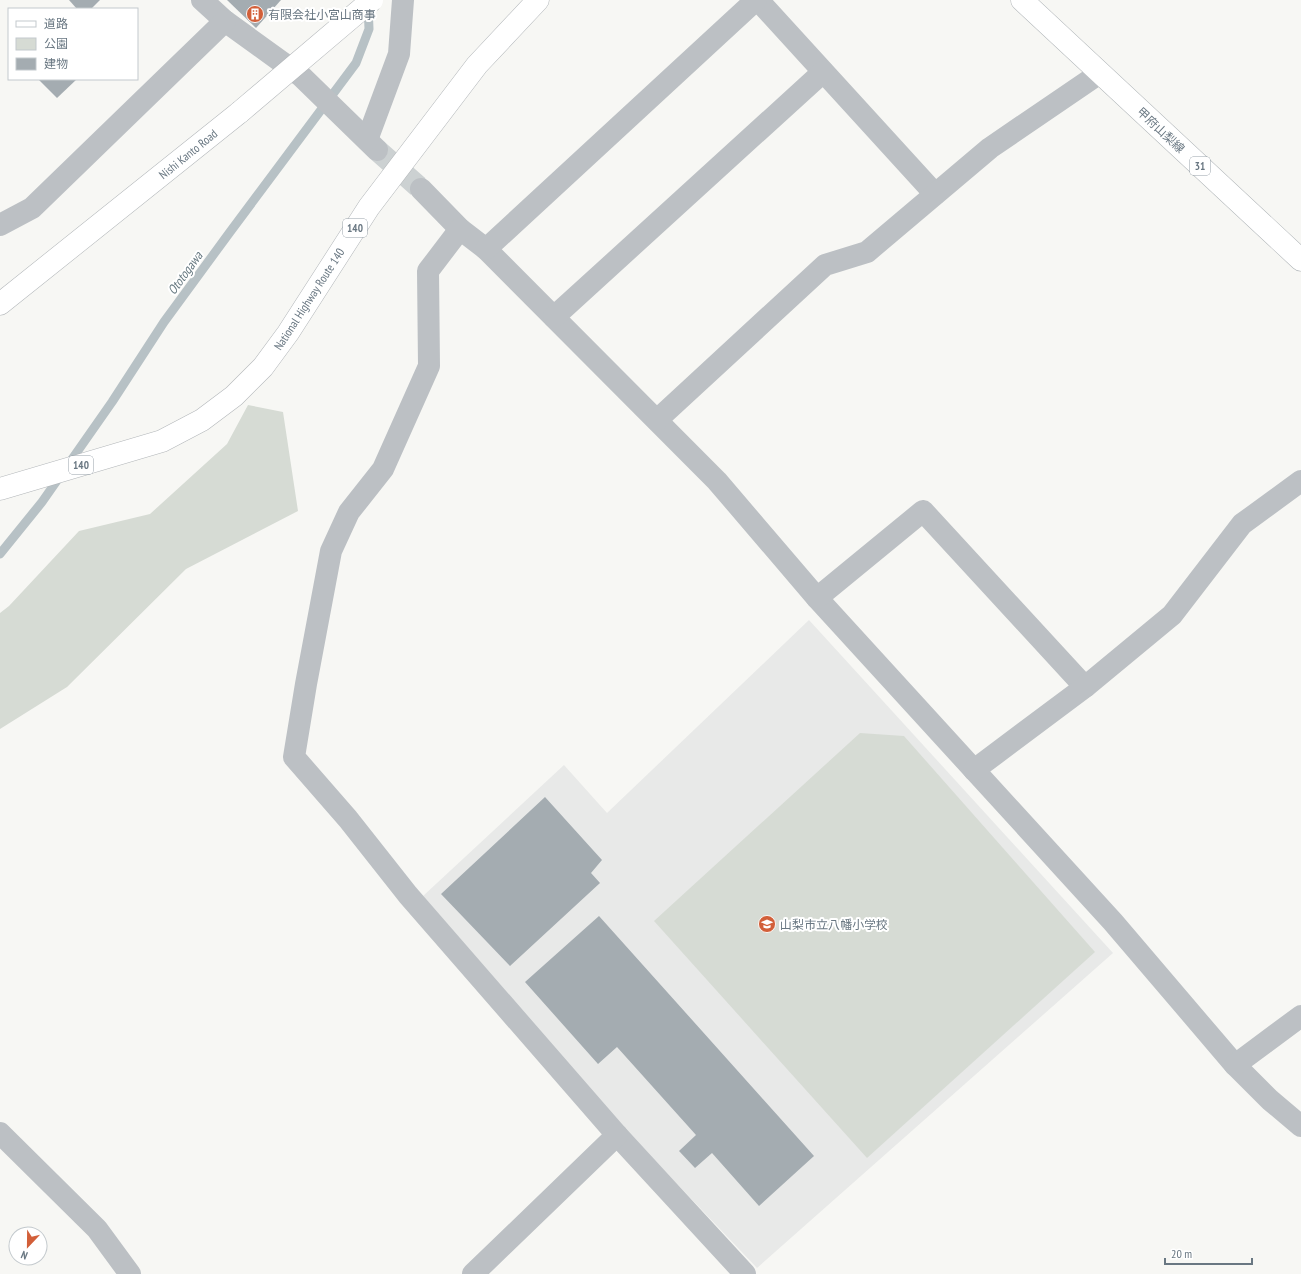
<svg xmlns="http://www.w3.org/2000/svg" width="1301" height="1274" font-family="'PT Sans Narrow','Noto Sans JP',sans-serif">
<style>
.built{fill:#e8e9e8}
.green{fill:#d6dbd4}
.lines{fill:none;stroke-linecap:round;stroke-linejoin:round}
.stream{stroke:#b7c1c5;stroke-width:9}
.building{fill:#a4acb1}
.minor-tunnel{stroke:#ccd1d2;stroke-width:22;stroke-dasharray:22 11;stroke-linecap:butt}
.major-casing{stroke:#b0b5b8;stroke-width:23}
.highway-casing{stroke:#b2b6b9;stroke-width:23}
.minor{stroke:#bcc0c4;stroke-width:22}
.major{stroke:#fff;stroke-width:22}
.highway{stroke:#fff;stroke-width:22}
.highway-bridge-casing{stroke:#b2b6b9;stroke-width:23;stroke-linecap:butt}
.highway-bridge{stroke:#fff;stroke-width:22}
.labels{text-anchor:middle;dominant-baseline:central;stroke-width:4;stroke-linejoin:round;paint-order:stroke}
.shield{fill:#fff;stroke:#96a0a8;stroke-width:1}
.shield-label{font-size:11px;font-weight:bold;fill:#697782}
.poi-label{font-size:12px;fill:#697782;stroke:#fff;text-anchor:start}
.street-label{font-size:12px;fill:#697782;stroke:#fff}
.water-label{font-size:13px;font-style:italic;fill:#65777f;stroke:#fff}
</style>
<rect width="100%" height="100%" fill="#f7f7f4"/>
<path class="built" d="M809 620 1113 953 757 1268 621 1125 423 896 564 765 607 813Z"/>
<g class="green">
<path d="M248 405 283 412 298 511 186 569 67 687 0 729V613L9 606 79 531 150 514 227 444Z"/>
<path d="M860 733 904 736 1095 952 867 1158 654 921Z"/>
</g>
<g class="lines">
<path class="stream" d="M0 554 42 502 112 402 164 322 230 232 356 63 369 29 368 5"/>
</g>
<g class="building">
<path d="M69 0H100L91 9H77Z"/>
<path d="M227 0H281L256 28Z"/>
<path d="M38 79H77L57 98Z"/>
<path d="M545 797 602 860 591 873 600 883 510 966 441 894Z"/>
<path d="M599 916 814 1156 759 1206 712 1153 695 1168 679 1151 696 1135 617 1047 598 1064 525 982Z"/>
</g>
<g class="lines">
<path class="minor-tunnel" d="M377 150 421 189"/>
<g class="major-casing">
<path id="major" d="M1022 0 1301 260"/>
</g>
<g class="highway-casing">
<g id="highway">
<path d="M0 304 240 112"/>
<path d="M0 489 162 441 202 420 234 396 263 367 288 333 369 207 477 65 538 0"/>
</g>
</g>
<g class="minor">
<path d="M202 0 225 21 301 76 377 150"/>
<path d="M758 0 935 194"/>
<path d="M367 140 399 54 403 0"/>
<path d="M421 189 460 229 486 249 717 481 817 598 1113 922 1235 1065 1270 1100 1301 1126"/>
<path d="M0 225 32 208 225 21"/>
<path d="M460 229 428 271 429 366 383 469 349 512 331 551 306 684 294 757 348 819 408 895 617 1135 745 1274"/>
<path d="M486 249 756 0"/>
<path d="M554 317 823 72"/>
<path d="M657 420 825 265 867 252 990 148 1100 73"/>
<path d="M817 598 923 511 1085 687"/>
<path d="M974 770 1085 687 1172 615 1242 524 1301 481"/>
<path d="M1235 1065 1301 1016"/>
<path d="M0 1133 97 1229 130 1274"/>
<path d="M473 1274 617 1135"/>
</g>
<use href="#major" class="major"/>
<use href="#highway" class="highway"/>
<g class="highway-bridge-casing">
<path id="highway-bridge" d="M240 112 372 0"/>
</g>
<use href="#highway-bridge" class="highway-bridge"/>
</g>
<defs>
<g id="building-disc" transform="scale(0.9)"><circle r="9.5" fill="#d25f39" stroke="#fff"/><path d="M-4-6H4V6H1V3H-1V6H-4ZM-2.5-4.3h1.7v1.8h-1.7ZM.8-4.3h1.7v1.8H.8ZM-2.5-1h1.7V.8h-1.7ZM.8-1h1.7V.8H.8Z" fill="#fff"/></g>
<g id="school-disc" transform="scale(0.9)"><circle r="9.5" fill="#d25f39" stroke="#fff"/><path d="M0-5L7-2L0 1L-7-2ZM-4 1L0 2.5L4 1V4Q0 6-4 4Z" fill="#fff"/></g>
</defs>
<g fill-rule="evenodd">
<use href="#building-disc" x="255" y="14"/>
<use href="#school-disc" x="767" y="924"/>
</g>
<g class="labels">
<g class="shield">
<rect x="1190" y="157" width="20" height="18" rx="3"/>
<rect x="343" y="219" width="24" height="18" rx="3"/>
<rect x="69" y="456" width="24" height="18" rx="3"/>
</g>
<g class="shield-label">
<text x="1200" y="166">31</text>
<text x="355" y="228">140</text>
<text x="81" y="465">140</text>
</g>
<g class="poi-label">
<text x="268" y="14">有限会社小宮山商事</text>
<text x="780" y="924">山梨市立八幡小学校</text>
</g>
<g class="street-label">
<text transform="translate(1161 130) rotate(43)">甲府山梨線</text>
<text transform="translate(188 154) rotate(-39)">Nishi Kanto Road</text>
<text transform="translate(309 299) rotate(-57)">National Highway Route 140</text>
</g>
<g class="water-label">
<text transform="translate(185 273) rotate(-54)">Ototogawa</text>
</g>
</g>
<rect x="8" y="8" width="130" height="72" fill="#ffffff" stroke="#c3c9cd"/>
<rect x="16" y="21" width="20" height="6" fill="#ffffff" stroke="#c3c9cd"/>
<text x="44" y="28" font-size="12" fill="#697782">道路</text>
<rect x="16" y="38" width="20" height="12" fill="#d6dbd4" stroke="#c3c9cd"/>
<text x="44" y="48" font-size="12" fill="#697782">公園</text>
<rect x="16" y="58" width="20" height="12" fill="#a4acb1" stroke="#c3c9cd"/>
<text x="44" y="68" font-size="12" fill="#697782">建物</text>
<g transform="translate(28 1246) rotate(202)"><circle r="19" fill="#ffffff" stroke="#c3c9cd"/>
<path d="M0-3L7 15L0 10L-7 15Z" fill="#d25f39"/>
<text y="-6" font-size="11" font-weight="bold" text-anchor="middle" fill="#697782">N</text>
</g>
<path d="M1165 1258v6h87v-6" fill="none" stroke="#697782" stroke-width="2"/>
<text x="1171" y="1258" font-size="12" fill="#697782" stroke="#ffffff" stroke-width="3" paint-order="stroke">20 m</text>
</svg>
